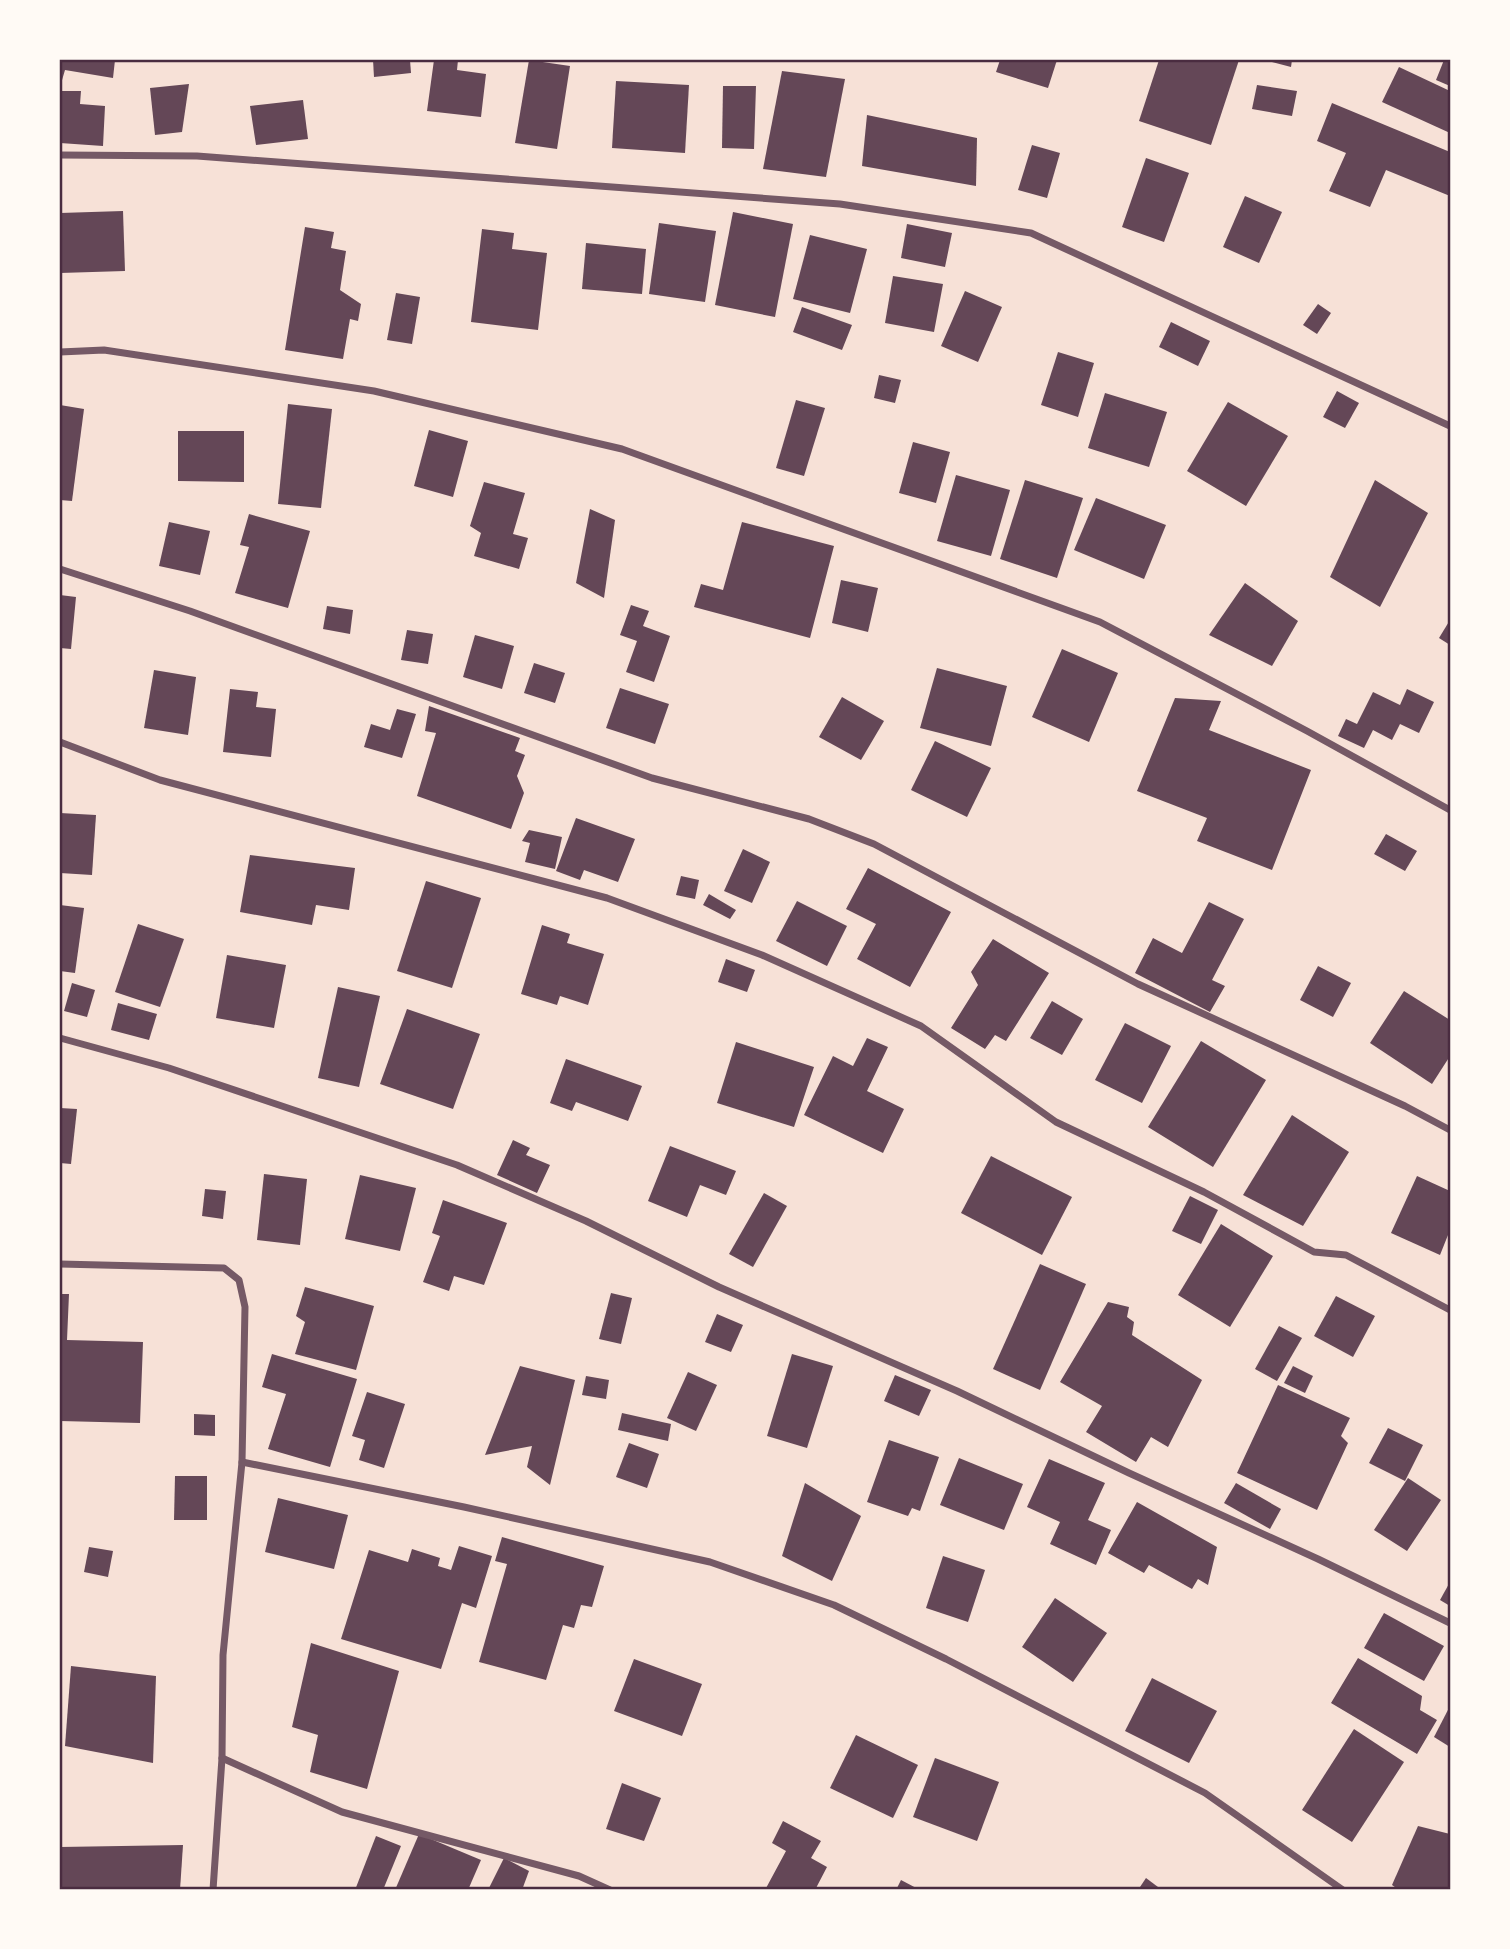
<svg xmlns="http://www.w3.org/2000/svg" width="1510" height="1949" font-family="Montserrat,sans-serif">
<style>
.building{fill:#644757}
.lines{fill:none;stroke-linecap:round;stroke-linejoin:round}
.minor{stroke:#755966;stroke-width:7}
.neatline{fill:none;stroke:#4a2c40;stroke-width:2.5}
</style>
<rect width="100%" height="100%" fill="#f7e1d7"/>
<g class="building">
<path d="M60 60H115L113 78 65 70 60 87Z"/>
<path d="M373 60H410L411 73 374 77Z"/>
<path d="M434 60H458L457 70 486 74 481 117 427 111Z"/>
<path d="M529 60 570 66 557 149 515 143Z"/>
<path d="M1000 60H1057L1048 88 996 72Z"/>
<path d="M1159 60H1239L1211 145 1139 121Z"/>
<path d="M1264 60H1292L1291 67Z"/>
<path d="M1444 60H1450V86L1436 80Z"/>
<path d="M1399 67 1450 91V133L1382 102Z"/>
<path d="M782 71 845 79 826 177 763 169Z"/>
<path d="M616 81 689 85 685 153 612 148Z"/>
<path d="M189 84 182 132 155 135 150 88Z"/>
<path d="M1257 85 1297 91 1292 116 1252 109Z"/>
<path d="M723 86H756L754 149 722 148Z"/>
<path d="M60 91H81L80 104 105 106 103 146 60 143Z"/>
<path d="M303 100 308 139 256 145 250 106Z"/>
<path d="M1332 103 1450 152V196L1386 170 1370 207 1329 191 1346 153 1317 141Z"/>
<path d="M867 115 977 138 976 186 862 166Z"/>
<path d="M1032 145 1060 153 1047 198 1018 190Z"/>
<path d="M1146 158 1189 173 1164 242 1122 227Z"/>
<path d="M1245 196 1282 212 1259 263 1223 247Z"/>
<path d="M123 211 125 271 60 273V213Z"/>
<path d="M733 212 793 224 775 317 715 305Z"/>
<path d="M659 223 716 231 705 302 649 294Z"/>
<path d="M907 224 952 233 945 267 901 258Z"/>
<path d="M305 227 334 232 331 248 346 251 340 290 361 304 358 321 350 319 343 359 285 350Z"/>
<path d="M482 229 514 233 512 249 547 253 538 330 471 322Z"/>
<path d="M810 235 867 249 850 313 793 299Z"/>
<path d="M586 243 646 249 642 294 582 289Z"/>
<path d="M893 276 943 284 934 332 885 323Z"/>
<path d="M965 291 1002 307 978 362 941 346Z"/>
<path d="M396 293 420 297 412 344 387 340Z"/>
<path d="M1318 304 1331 313 1317 334 1303 325Z"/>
<path d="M802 307 852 325 842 350 793 332Z"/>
<path d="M1171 322 1210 341 1198 366 1159 347Z"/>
<path d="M1058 352 1094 363 1078 417 1041 405Z"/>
<path d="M879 375 901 380 895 403 874 398Z"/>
<path d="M1337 391 1359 403 1345 428 1323 417Z"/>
<path d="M1105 393 1167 412 1149 467 1088 448Z"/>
<path d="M796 400 825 408 804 476 776 468Z"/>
<path d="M1228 402 1288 436 1246 506 1187 471Z"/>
<path d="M288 404 332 409 321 508 278 504Z"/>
<path d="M60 405 84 409 72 501 60 500Z"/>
<path d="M429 430 468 441 453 497 414 486Z"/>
<path d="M178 431H244V482L178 481Z"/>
<path d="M913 442 950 452 936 503 899 493Z"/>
<path d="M956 475 1010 490 991 556 937 541Z"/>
<path d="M1025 480 1083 498 1057 578 1000 559Z"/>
<path d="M1375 480 1428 513 1380 607 1330 577Z"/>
<path d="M484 482 525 493 513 534 528 538 519 569 474 556 481 533 470 526Z"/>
<path d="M1096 498 1166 525 1144 579 1074 550Z"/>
<path d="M590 509 615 520 604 598 576 583Z"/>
<path d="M249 514 310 531 288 608 235 593 249 547 240 545Z"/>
<path d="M169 522 210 531 200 575 159 566Z"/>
<path d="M742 522 834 546 810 638 694 607 701 584 723 590Z"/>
<path d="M841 580 878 588 868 632 832 623Z"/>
<path d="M1245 583 1298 621 1272 666 1209 635Z"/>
<path d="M60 595 76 597 71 649 60 648Z"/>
<path d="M631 605 649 611 643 626 670 636 654 682 626 672 637 641 620 635Z"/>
<path d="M327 606 353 610 350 634 323 629Z"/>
<path d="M1450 620V645L1439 638Z"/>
<path d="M407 630 433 634 428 664 401 660Z"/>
<path d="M475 635 514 646 502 689 463 677Z"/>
<path d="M1062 649 1118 673 1089 742 1032 717Z"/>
<path d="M534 663 565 673 555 703 524 693Z"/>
<path d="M937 668 1007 686 991 746 920 728Z"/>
<path d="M154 670 196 677 188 735 144 728Z"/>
<path d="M620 688 669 704 655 744 606 728Z"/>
<path d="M230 689 258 692 256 707 276 709 271 757 223 752Z"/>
<path d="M1407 689 1434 702 1419 733 1400 724 1392 740 1373 730 1364 748 1338 736 1346 719 1357 724 1373 692 1400 705Z"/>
<path d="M842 697 884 721 861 760 819 737Z"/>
<path d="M1175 698 1221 701 1209 730 1311 770 1272 870 1197 841 1207 818 1137 791Z"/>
<path d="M429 706 520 738 515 751 525 755 517 776 524 793 511 829 417 796 436 733 425 731Z"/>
<path d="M397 709 416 714 402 758 364 747 371 724 390 730Z"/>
<path d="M935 741 991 768 967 817 911 790Z"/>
<path d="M60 813 96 815 92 875 60 873Z"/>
<path d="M576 818 635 839 618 882 584 870 580 880 556 871Z"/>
<path d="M529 830 562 837 555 869 525 862 530 843 522 841Z"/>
<path d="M1386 834 1417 851 1405 871 1374 854Z"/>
<path d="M743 849 770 862 752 903 724 891Z"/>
<path d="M250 855 355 868 349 910 316 905 312 925 240 912Z"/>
<path d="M868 868 951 912 910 987 857 959 876 924 846 909Z"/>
<path d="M681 876 699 880 695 899 676 895Z"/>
<path d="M426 881 481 898 452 988 397 971Z"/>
<path d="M709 894 736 910 730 919 703 905Z"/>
<path d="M797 901 847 926 827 966 776 941Z"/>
<path d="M1209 902 1244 919 1212 980 1225 986 1210 1012 1135 973 1153 938 1182 953Z"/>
<path d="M60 905 84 908 75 973 60 971Z"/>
<path d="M138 924 184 939 160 1007 115 992Z"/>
<path d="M542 925 570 934 567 943 604 954 588 1005 560 996 557 1005 521 994Z"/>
<path d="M993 939 1049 973 1006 1041 995 1035 985 1049 951 1028 978 985 971 972Z"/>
<path d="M227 955 286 965 274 1028 216 1018Z"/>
<path d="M726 959 755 970 747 992 718 982Z"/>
<path d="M1318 966 1351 983 1333 1017 1300 1000Z"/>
<path d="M72 983 95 990 87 1017 64 1011Z"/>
<path d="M338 987 380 996 359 1087 318 1078Z"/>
<path d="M1404 991 1450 1020V1056L1432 1084 1370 1043Z"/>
<path d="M1052 1001 1083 1019 1062 1055 1030 1038Z"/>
<path d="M118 1003 157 1014 149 1040 111 1030Z"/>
<path d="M407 1009 480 1034 453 1109 380 1084Z"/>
<path d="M1125 1023 1171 1046 1142 1103 1095 1080Z"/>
<path d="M867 1038 888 1047 867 1091 904 1109 883 1153 804 1115 833 1056 853 1066Z"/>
<path d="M1201 1041 1266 1080 1213 1167 1148 1127Z"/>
<path d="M736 1042 814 1067 794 1127 717 1103Z"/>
<path d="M566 1059 642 1086 628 1121 576 1102 572 1111 550 1103Z"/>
<path d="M60 1108 77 1109 71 1164 60 1163Z"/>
<path d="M1292 1115 1349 1152 1303 1226 1243 1195Z"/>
<path d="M513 1140 530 1148 526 1155 550 1165 537 1193 497 1175Z"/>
<path d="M670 1146 736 1171 726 1195 700 1185 687 1217 648 1201Z"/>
<path d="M991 1156 1072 1197 1042 1255 961 1213Z"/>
<path d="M264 1174 307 1179 300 1245 257 1240Z"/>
<path d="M360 1175 416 1188 400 1251 345 1239Z"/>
<path d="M1417 1176 1450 1191V1230L1440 1255 1391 1233Z"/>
<path d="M205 1189 226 1191 223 1219 202 1216Z"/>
<path d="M764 1193 787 1206 753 1267 729 1254Z"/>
<path d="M1190 1196 1218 1210 1201 1244 1172 1231Z"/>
<path d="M443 1200 507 1223 484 1285 454 1276 449 1291 423 1282 440 1236 432 1233Z"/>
<path d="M1221 1224 1273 1256 1230 1327 1178 1295Z"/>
<path d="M1040 1264 1086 1284 1040 1390 993 1369Z"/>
<path d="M305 1287 374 1306 356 1370 295 1354 305 1322 296 1316Z"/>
<path d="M611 1293 632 1298 621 1344 599 1339Z"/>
<path d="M60 1294H69L67 1340 143 1342 140 1423 60 1421Z"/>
<path d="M1336 1296 1375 1316 1353 1357 1314 1336Z"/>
<path d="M1108 1302 1129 1307 1127 1317 1134 1322 1132 1335 1202 1380 1168 1447 1151 1437 1136 1462 1086 1432 1102 1406 1060 1382Z"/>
<path d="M717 1314 743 1325 731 1352 705 1342Z"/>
<path d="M1279 1326 1302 1338 1277 1381 1255 1369Z"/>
<path d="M272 1354 357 1379 330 1467 268 1449 286 1394 262 1387Z"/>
<path d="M792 1354 833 1366 807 1448 767 1436Z"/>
<path d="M520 1366 575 1380 550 1485 527 1467 532 1446 485 1455Z"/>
<path d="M1293 1366 1313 1376 1305 1393 1284 1383Z"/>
<path d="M688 1372 717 1385 696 1431 667 1418Z"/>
<path d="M895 1375 931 1390 919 1416 884 1401Z"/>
<path d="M586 1376 609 1380 606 1399 582 1395Z"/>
<path d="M1278 1385 1350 1418 1341 1436 1348 1443 1317 1510 1237 1473Z"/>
<path d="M367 1392 405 1404 384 1468 359 1460 365 1440 352 1436Z"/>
<path d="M622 1413 671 1424 668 1441 618 1430Z"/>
<path d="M194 1414 215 1415V1436L194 1435Z"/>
<path d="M1388 1428 1423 1445 1405 1481 1369 1463Z"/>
<path d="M889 1440 939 1457 920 1511 912 1508 908 1516 867 1502Z"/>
<path d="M629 1443 659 1454 647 1488 616 1477Z"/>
<path d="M959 1458 1023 1484 1004 1530 940 1505Z"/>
<path d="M1049 1459 1105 1483 1088 1520 1111 1530 1096 1565 1050 1544 1060 1522 1027 1507Z"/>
<path d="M175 1476H207V1520H174Z"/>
<path d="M1408 1478 1441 1500 1407 1551 1374 1530Z"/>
<path d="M805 1483 861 1516 832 1581 782 1556Z"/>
<path d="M1236 1483 1281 1509 1270 1529 1224 1503Z"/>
<path d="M278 1498 348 1515 334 1569 265 1552Z"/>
<path d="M1137 1502 1217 1547 1208 1585 1198 1579 1192 1589 1149 1565 1144 1573 1108 1553Z"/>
<path d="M502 1537 604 1566 592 1607 581 1605 574 1628 563 1625 546 1680 479 1662 507 1564 495 1561Z"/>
<path d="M459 1546 492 1556 476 1608 462 1603 441 1669 341 1639 369 1550 408 1562 412 1549 440 1558 438 1566 451 1570Z"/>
<path d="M89 1547 113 1551 108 1577 84 1572Z"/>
<path d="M943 1556 985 1570 968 1622 926 1608Z"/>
<path d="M1450 1582V1606L1440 1600Z"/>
<path d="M1055 1598 1107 1633 1073 1682 1022 1647Z"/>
<path d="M1384 1613 1444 1646 1424 1681 1364 1648Z"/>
<path d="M311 1643 399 1671 367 1789 310 1772 318 1735 292 1727Z"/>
<path d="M1358 1658 1422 1696 1420 1710 1437 1720 1417 1754 1331 1703Z"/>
<path d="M634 1659 702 1684 682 1736 614 1711Z"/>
<path d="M71 1666 156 1676 153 1763 65 1746Z"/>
<path d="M1152 1678 1217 1711 1189 1763 1125 1731Z"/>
<path d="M1450 1706V1747L1434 1737Z"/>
<path d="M1354 1729 1404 1762 1352 1842 1302 1810Z"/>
<path d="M856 1735 918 1765 893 1818 830 1788Z"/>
<path d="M935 1758 999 1782 977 1841 913 1817Z"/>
<path d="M622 1783 661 1798 644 1841 606 1829Z"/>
<path d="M783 1821 821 1841 811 1858 827 1867 815 1890H765L786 1851 772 1843Z"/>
<path d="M1418 1826 1450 1834V1884L1448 1890H1399L1392 1885Z"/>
<path d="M419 1834 481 1860 468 1890H395Z"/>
<path d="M376 1836 401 1846 383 1890H355Z"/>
<path d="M183 1845 180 1890H60V1847Z"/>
<path d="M504 1858 529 1871 522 1890H488Z"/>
<path d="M1146 1878 1162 1890H1138Z"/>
<path d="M901 1880 920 1890H896Z"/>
</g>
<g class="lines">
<g class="minor">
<path d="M60 155 197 156 840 204 1031 233 1450 426"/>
<path d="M60 352 104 350 374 391 622 449 1100 622 1307 731 1450 810"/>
<path d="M60 569 190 611 652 778 809 819 874 844 1138 984 1405 1106 1450 1130"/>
<path d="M60 742 160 780 607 898 762 955 921 1026 1056 1122 1204 1192 1314 1252 1346 1255 1450 1310"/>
<path d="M60 1038 169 1068 457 1165 586 1221 719 1287 957 1391 1129 1473 1318 1559 1450 1623"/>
<path d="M60 1264 224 1268 239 1280 245 1307 242 1462 223 1655 222 1758 213 1890"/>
<path d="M242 1462 464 1507 710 1562 834 1605 946 1659 1205 1793 1343 1890"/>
<path d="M222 1758 342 1812 579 1876 610 1890"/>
</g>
</g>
<rect width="1510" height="1949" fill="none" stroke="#fffaf5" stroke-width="122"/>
<rect x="61" y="61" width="1388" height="1827" class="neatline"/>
</svg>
